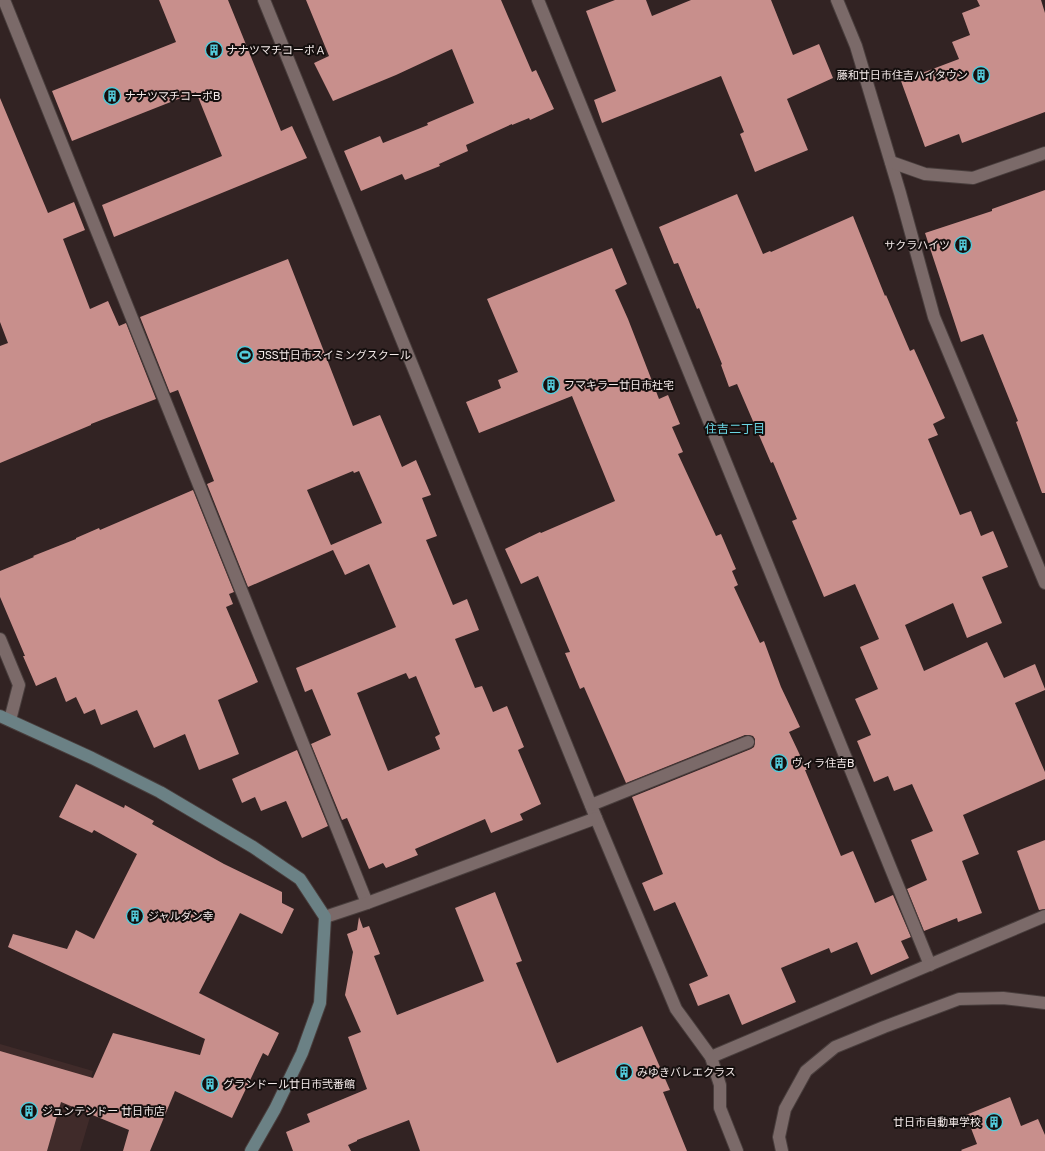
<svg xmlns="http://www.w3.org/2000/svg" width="1045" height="1151" font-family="Rubik,'Noto Sans JP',sans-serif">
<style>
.built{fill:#402b2a}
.building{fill:#c88f8c;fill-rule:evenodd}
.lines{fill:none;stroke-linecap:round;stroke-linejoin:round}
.lane-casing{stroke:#493e3d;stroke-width:14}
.street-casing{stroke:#493e3d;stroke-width:14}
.secondary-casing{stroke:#493e3d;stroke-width:14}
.lane{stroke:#7b6a69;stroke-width:12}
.street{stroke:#7b6a69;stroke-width:12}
.secondary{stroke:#6b8185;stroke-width:12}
.labels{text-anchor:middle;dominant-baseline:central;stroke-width:4;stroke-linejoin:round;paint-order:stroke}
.poi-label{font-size:11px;fill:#f4eae9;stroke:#150f0e;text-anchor:start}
.neighbourhood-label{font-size:12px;fill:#6ad5e3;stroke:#150f0e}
</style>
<rect width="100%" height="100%" fill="#322323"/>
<path class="built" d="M0 1044 93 1071 80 1113 90 1117 80 1151H0Z"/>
<g class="building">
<path d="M159 0H228L281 131 292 126 307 158 114 237 102 205 222 156 196 92 72 141 52 91 176 42Z"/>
<path d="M306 0H501L532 72 536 70 554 109 530 120 529 118 512 125V124L466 145 468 151 439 164 440 166 405 180 402 174 361 191 344 151 380 136 383 143 428 125 427 123 474 103 452 49 396 75 333 101 314 63 329 56Z"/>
<path d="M615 0H646L652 16 691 0H771L793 55 819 44 833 78 787 99 808 150 755 172 740 134 744 132 721 76 602 123 594 100 616 91 586 11Z"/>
<path d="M977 0H1041L1045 13V112L962 143 959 134 925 147 901 81 959 59 952 42 970 35 962 13 980 6Z"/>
<path d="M0 98 48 213 74 202 85 230 63 239 90 309 108 301 119 326 126 323 156 399 91 424V425L0 463V346L8 343 0 322Z"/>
<path d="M1045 190V493H1042L1016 422 1018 421 983 334 961 342 925 233 992 211V209Z"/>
<path d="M737 194 763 254 770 251 771 252 853 216 885 296 886 295 910 351 914 349 945 418 933 424 938 435 928 439 960 515 971 511 981 536 993 531 1008 567 982 577 1002 623 967 638 953 603 905 625 924 671 987 642 1004 678 1035 664 1045 689V690L1015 703 1045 772V779L963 815 979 854 962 861 982 913 958 922 957 918 924 931 907 889 927 880 911 840 933 831 912 784 894 791 888 776 874 782 857 741 871 735 855 699 878 689 860 647 879 639 855 584 824 597 792 521 797 519 773 462 771 463 737 384 729 387 721 365 722 364 699 308 697 309 678 263 674 264 659 227Z"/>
<path d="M612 248 627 284 615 290 628 319 659 399 668 395 680 424 672 427 683 452 678 454 716 536 721 534 736 569 732 571 738 585 734 587 760 643 764 641 781 687 800 727 789 732 807 770H805L841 856 853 851 875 903 893 895 911 937 901 941 909 958 871 975 857 942 831 953 829 948 781 968 796 1002 742 1025 729 994 698 1006 689 984 708 976 675 902 654 911 642 883 663 874 632 797 751 749 754 747 755 743V739L753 736 749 735H745L626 783 584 687 580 689 565 653 570 652 538 576 521 584 505 549 540 532 541 533 615 501 572 396 479 433 466 402 501 388 498 380 518 372 487 299Z"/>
<path d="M288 259 353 426 380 415 402 467 416 460 431 495 422 498 437 536 426 540 453 605 467 599 479 630 455 639 475 688 482 686 493 712 507 706 524 747 518 750 541 804 520 814 523 820 491 833 485 819 415 849 418 855 386 868 383 863 369 869 347 818 342 820 311 744 331 735 312 689 305 692 296 668 396 627 369 564 345 575 333 550 248 587 207 484 214 481 178 390 170 393 140 317ZM353 471 354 473 359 471 382 523 331 545 307 490ZM406 673 409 679 416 676 440 734 435 737 440 749 388 771 357 693Z"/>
<path d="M193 490 234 592 229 594 233 604 226 607 258 682 218 700 239 754 199 770 185 734 154 748 137 710 101 725 95 709 84 714 76 697 66 702 56 677 36 686 23 656H25L0 597V571L34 557 33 556 76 539V538L99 528 100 530Z"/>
<path d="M297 750 328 826 302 838 286 801 261 811 255 797 242 803 232 779Z"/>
<path d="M76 784 124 808 125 805 154 821 152 824 224 864 282 892V903L294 909 282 934 240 913 199 993 279 1033 268 1056 263 1053 232 1118 175 1091 150 1151H123L129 1130 61 1102 47 1151H0V1051L93 1078 113 1033 200 1055 205 1039 8 947 13 934 67 949 76 930 94 939 137 854 94 830 92 833 59 817Z"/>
<path d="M1045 840V909L1039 910 1017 851Z"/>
<path d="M495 892 522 961 516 963 557 1063 642 1026 670 1090 663 1092 687 1151H420L409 1120 357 1140V1141L348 1145 351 1151H293L286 1132 310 1122 307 1114 367 1089 348 1037 361 1032 345 995 353 952 347 934 357 930 359 917 363 928 369 926 380 954 374 956 397 1015 484 981 455 908Z"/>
<path d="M1010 1097 1021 1126 1038 1119 1045 1135V1151H962L961 1150 977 1144 966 1115Z"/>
</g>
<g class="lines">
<g class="lane-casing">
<path id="lane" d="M782 1151 779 1137 785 1109 806 1071 835 1047 884 1027 959 999 1003 998 1045 1003"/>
</g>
<g class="street-casing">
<g id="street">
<path d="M4 0 367 903"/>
<path d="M264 0 596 818 676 1009 711 1057 720 1085V1108L737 1151"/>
<path d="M538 0 930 965"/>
<path d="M837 0 856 46 900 193 934 317 1045 583"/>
<path d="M891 162 925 174 973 178 1045 153"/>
<path d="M0 639 19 685 10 720"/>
<path d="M591 805 748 742"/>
<path d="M325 917 367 903 596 818"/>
<path d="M711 1057 1045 916"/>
</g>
</g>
<g class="secondary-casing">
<path id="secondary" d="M0 716 92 758 160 792 253 847 300 879 325 917 320 1003 302 1053 275 1109 251 1151"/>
</g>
<use href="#lane" class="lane"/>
<use href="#street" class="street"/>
<use href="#secondary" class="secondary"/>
</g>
<defs>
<g id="building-ring" transform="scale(0.9)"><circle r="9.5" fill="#150f0e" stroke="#53cbdb" stroke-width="1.5"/><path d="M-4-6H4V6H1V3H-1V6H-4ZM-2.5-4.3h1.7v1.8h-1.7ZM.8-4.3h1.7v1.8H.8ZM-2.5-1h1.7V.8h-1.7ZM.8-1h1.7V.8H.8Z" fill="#53cbdb"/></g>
<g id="stadium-ring" transform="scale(0.9)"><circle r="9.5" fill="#150f0e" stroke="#53cbdb" stroke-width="1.5"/><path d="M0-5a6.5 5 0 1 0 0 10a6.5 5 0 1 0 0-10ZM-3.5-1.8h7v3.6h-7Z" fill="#53cbdb"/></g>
</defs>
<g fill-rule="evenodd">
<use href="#building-ring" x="214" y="50"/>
<use href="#building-ring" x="981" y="75"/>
<use href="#building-ring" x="112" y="96"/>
<use href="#building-ring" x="963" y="245"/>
<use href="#stadium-ring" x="245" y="355"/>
<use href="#building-ring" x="551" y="385"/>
<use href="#building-ring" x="779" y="763"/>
<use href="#building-ring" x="135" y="916"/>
<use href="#building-ring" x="624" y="1072"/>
<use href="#building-ring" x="210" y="1084"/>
<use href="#building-ring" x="29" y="1111"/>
<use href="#building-ring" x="994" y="1122"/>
</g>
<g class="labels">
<g class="poi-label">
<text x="227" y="50">ナナツマチコーポＡ</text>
<text x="968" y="75" text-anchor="end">藤和廿日市住吉ハイタウン</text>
<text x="125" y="96">ナナツマチコーポB</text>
<text x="950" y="245" text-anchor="end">サクラハイツ</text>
<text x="258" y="355">JSS廿日市スイミングスクール</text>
<text x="564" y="385">フマキラー廿日市社宅</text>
<text x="792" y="763">ヴィラ住吉B</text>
<text x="148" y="916">ジャルダン幸</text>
<text x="637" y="1072">みゆきバレエクラス</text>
<text x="223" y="1084">グランドール廿日市弐番館</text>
<text x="42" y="1111">ジュンテンドー 廿日市店</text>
<text x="981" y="1122" text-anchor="end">廿日市自動車学校</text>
</g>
<g class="neighbourhood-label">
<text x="735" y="429">住吉二丁目</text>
</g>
</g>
</svg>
